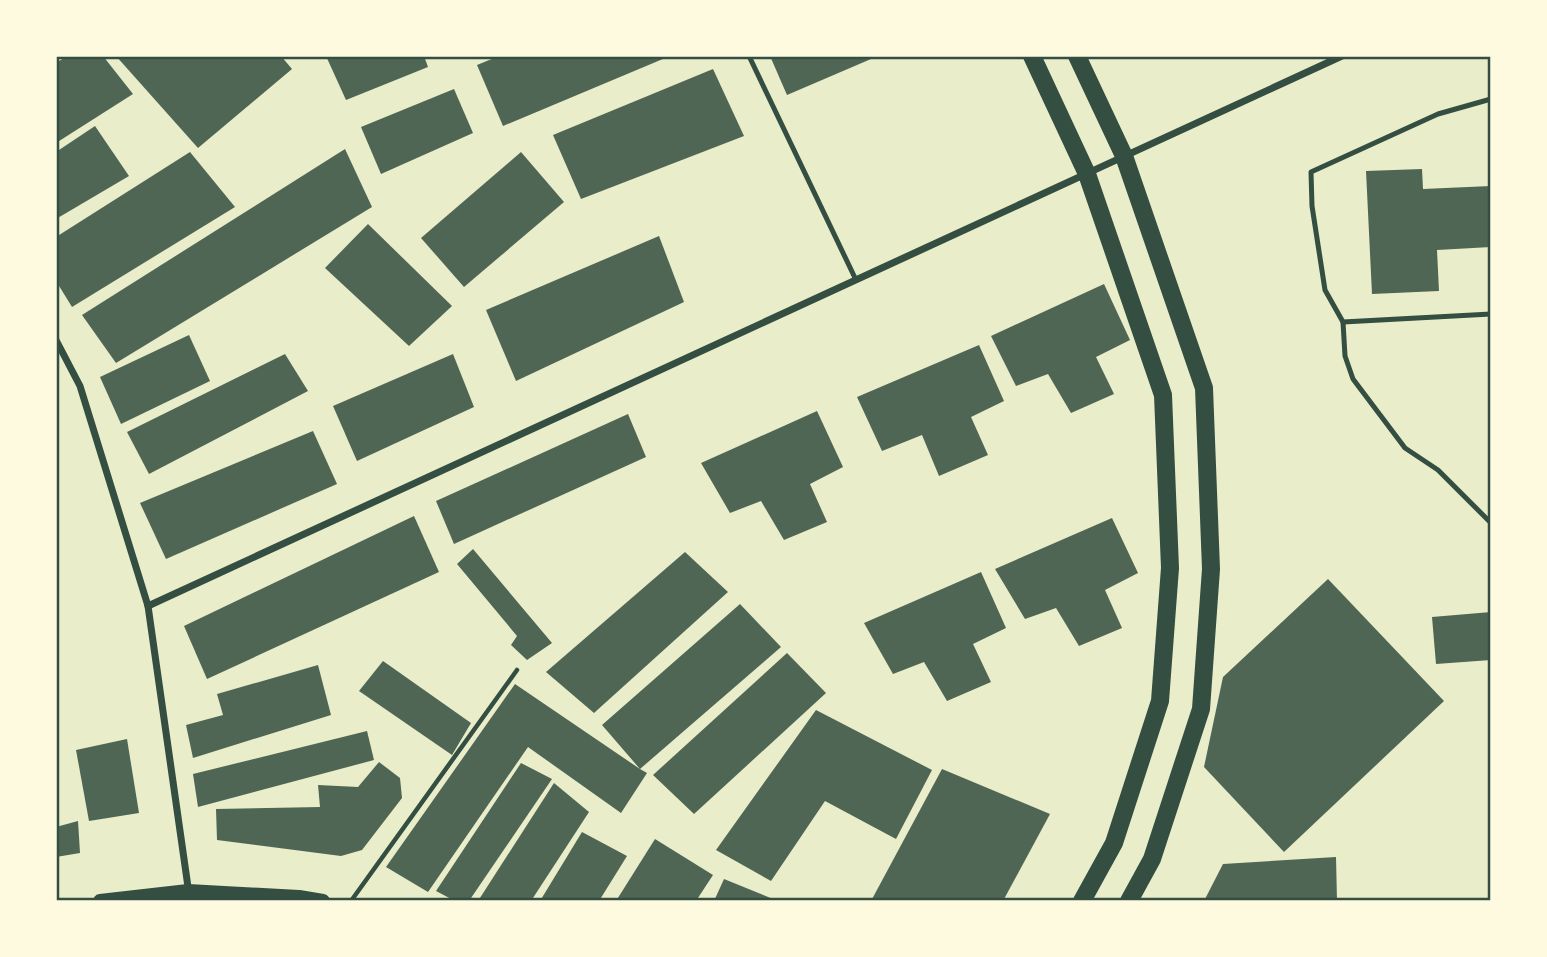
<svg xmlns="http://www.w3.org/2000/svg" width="1547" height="957" font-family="'PT Sans Narrow',sans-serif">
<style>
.building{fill:#4f6655}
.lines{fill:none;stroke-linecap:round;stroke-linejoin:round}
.path{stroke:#344e41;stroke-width:4.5}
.service{stroke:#344e41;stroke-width:5}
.minor{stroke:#344e41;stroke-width:7}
.secondary{stroke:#344e41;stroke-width:14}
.primary{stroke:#344e41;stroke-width:18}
.neatline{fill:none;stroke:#344e41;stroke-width:2.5}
</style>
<rect width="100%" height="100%" fill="#e9edc9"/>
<g class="building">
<path d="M67 56H103L133 94 56 143V63Z"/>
<path d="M116 56H281L292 69 198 148Z"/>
<path d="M326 56H424L428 67 346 100Z"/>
<path d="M499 56H670L503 126 477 65Z"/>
<path d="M770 56H878L787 95Z"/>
<path d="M713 69 744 136 581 199 553 135Z"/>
<path d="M454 89 473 133 381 174 361 127Z"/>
<path d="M95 126 129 176 56 219V152Z"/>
<path d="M345 149 372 207 116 363 82 315Z"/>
<path d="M190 152 235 207 72 307 56 281V237Z"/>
<path d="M521 152 564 202 464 287 421 238Z"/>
<path d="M1422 169 1423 189 1491 186V247L1437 250 1439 291 1372 294 1366 171Z"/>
<path d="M368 224 452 306 409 346 325 268Z"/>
<path d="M659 236 684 302 516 381 486 310Z"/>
<path d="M1104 284 1130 340 1096 357 1114 394 1071 413 1048 374 1016 386 991 336Z"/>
<path d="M189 335 210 381 121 424 100 377Z"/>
<path d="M979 345 1004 401 971 417 988 455 939 476 922 435 882 451 857 397Z"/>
<path d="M285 354 308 391 149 474 127 432Z"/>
<path d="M453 354 474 407 357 461 333 406Z"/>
<path d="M817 411 843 467 810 484 827 522 784 540 761 501 730 513 701 463Z"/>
<path d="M628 414 646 457 454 544 436 501Z"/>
<path d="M313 431 337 484 166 559 140 503Z"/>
<path d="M414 516 439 572 207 679 184 626Z"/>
<path d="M1112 518 1138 573 1105 590 1122 628 1079 646 1056 608 1025 619 995 569Z"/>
<path d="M473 549 552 643 527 660 511 645 517 636 457 564Z"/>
<path d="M685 552 728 592 594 713 546 672Z"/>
<path d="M981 572 1006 628 973 644 991 682 947 701 924 662 893 674 864 623Z"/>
<path d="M1328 579 1444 701 1284 852 1204 767 1223 677Z"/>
<path d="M740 604 781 647 640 769 647 773 621 813 528 747 428 892 386 867 515 684 640 769 602 725Z"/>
<path d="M1491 612V660L1436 664 1432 617Z"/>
<path d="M787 653 826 693 694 814 653 775Z"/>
<path d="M383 661 471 723 452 755 359 691Z"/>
<path d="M318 665 331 715 193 758 186 725 223 715 217 694Z"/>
<path d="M816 710 932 770 896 839 825 801 771 881 716 850Z"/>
<path d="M367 731 374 760 198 807 193 774Z"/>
<path d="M127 739 139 813 89 821 76 750Z"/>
<path d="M379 762 400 778 402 798 362 850 341 856 217 840 216 809 320 807 318 785 358 787Z"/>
<path d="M521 763 552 779 469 901H455L436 891Z"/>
<path d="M942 769 1050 814 1003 901H871Z"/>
<path d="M554 783 589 812 531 901H478Z"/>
<path d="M78 821 80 853 56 857V827Z"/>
<path d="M582 832 627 856 599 901H540Z"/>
<path d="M655 839 713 875 696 901H616Z"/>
<path d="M1336 857 1337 901H1204L1223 864Z"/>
<path d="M724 879 778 901H714Z"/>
</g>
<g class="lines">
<path class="path" d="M351 901 517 670"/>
<g class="service">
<path d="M749 56 856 280"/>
<path d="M1491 99 1438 114 1311 172 1312 206 1325 290 1343 322 1345 356 1353 379 1405 448 1438 470 1491 523"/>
<path d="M1343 322 1491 314"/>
</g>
<g class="minor">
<path d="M56 340 80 386 148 606 190 901"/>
<path d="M148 606 1342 56"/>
</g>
<path class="secondary" d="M100 901 188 891 299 897 323 901"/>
<g class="primary">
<path d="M1032 56 1087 174 1163 395 1170 568 1160 701 1114 843 1082 901"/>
<path d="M1077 56 1124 156 1204 388 1211 569 1201 709 1152 859 1129 901"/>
</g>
</g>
<rect width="1547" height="957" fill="none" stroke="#fefae0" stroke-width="116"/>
<rect x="58" y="58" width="1431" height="841" class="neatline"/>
</svg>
